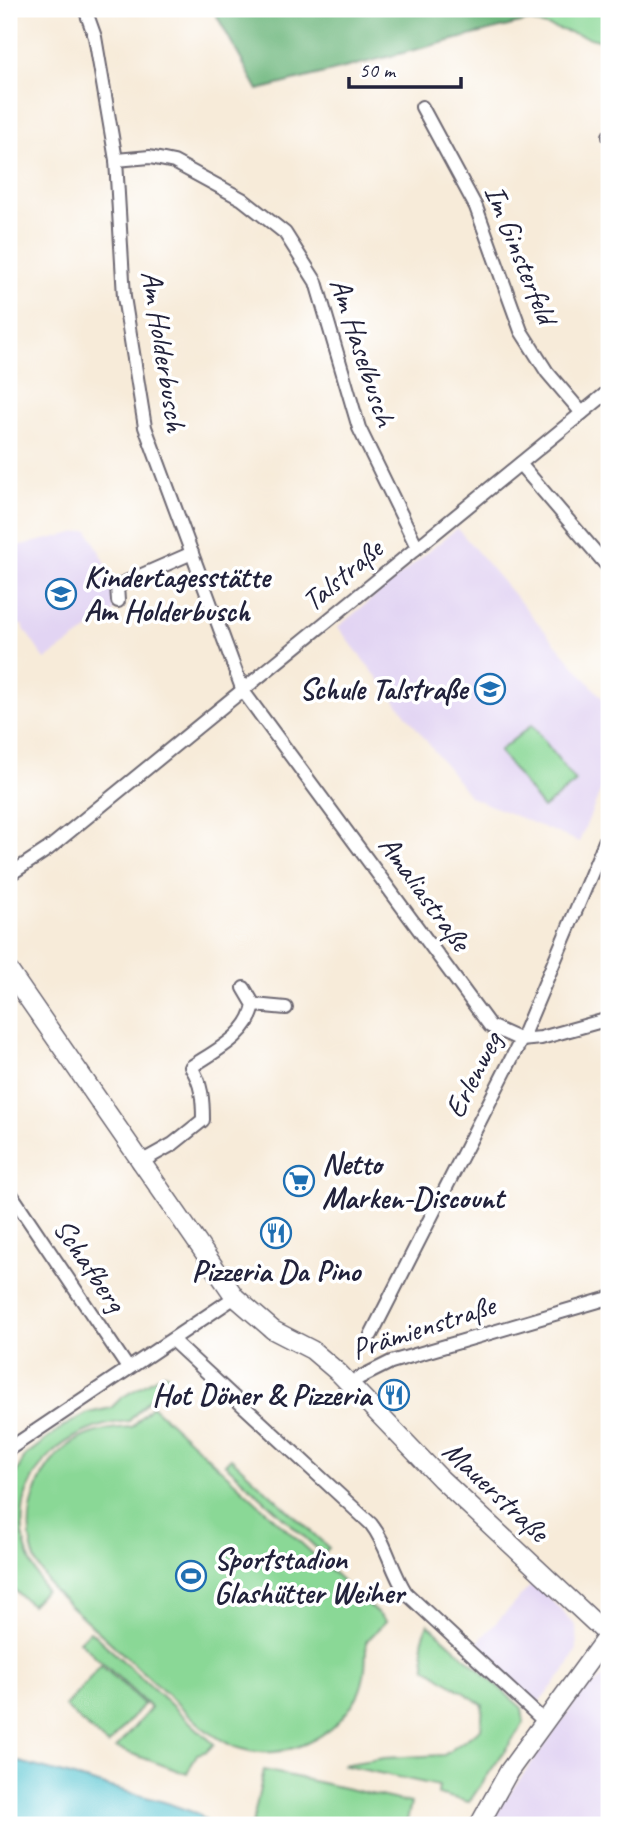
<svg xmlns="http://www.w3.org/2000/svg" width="618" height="1834" font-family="Caveat,sans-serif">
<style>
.built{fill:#e2d4f3}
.green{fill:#8ad896;stroke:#567d68;stroke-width:2}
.forest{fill:#6fb87f;stroke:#486d5d;stroke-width:2}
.water{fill:#5ac6d2;stroke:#3e7486;stroke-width:2}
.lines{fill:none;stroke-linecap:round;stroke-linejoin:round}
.street-casing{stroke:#6d6872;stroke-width:16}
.secondary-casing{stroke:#6d6872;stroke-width:21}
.street{stroke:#fff;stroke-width:12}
.secondary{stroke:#fff;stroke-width:18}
.labels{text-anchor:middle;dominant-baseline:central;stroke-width:7;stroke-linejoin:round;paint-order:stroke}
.street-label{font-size:30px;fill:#22223b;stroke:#fff}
.poi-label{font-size:30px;font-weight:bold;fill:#22223b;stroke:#fff;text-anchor:start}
</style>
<rect width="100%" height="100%" fill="#fff"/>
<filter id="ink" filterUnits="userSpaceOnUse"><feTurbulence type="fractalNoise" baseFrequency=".0143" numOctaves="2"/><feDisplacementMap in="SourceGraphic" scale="14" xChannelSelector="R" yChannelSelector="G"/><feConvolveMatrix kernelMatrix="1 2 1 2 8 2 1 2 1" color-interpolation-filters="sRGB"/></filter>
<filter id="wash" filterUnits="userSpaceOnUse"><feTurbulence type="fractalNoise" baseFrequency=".00686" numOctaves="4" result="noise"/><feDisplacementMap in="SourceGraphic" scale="28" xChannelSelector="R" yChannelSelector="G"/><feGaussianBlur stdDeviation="1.57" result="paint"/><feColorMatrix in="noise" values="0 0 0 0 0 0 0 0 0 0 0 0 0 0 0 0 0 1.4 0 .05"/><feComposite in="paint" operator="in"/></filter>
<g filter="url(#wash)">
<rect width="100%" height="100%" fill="#f7ebd9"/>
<g class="built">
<path d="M457 528 609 706V771L579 842 470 797 338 627Z"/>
<path d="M88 530 112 575 114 612 45 660 21 624 11 631 9 626V548Z"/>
<path d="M534 1582 576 1626 577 1649 564 1673 537 1704 476 1644Z"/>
<path d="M609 1673V1825H491L501 1805 583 1692Z"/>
</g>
<g class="green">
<path d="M554 9H609V43L528 21Z"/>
<path d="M532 725 576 782 543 808 499 751Z"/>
<path d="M164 1373 171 1376 129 1421C69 1426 16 1468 23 1534 25 1554 35 1573 45 1590L31 1605 9 1585V1486L26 1455 64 1426 88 1413 111 1408 121 1398Z"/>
<path d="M152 1406 386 1621 366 1642C366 1660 366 1678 358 1695 335 1738 283 1764 235 1747 225 1743 216 1736 207 1731L53 1590C48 1581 40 1572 36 1562 19 1518 37 1462 79 1439 96 1430 114 1428 132 1427Z"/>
<path d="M231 1458 329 1548 323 1554 225 1464Z"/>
<path d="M428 1624 522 1708 524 1723 469 1802 438 1794 439 1786 342 1765 384 1758 444 1755 481 1729 483 1705 426 1668 422 1641Z"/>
<path d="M90 1631 214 1744 207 1751 197 1754 187 1774 116 1748 151 1708 79 1641Z"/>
<path d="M101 1665 144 1704 108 1745 65 1707Z"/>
<path d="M264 1770 411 1803 406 1825H252Z"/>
</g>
<path class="forest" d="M213 9H554L528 21 258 90Z"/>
<path class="water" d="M9 1759 164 1802 198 1814 210 1825H9Z"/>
</g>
<g filter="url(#ink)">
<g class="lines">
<g class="street-casing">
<g id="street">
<path d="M85 9 95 37 116 160 124 297 145 427 243 691 490 1026 521 1040 541 1038 609 1019"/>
<path d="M422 107 476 207 521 331 547 372 582 413"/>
<path d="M609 136V137"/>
<path d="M116 160 150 157 174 162 242 199 285 233 316 282 359 428 417 547"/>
<path d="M520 464 609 568"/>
<path d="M118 601 117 586 192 553"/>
<path d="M9 875 48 849 609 391"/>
<path d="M254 1005 286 1008"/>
<path d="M139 1163 173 1144 203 1120C203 1100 202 1084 191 1067 215 1051 249 1035 254 1005L244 988"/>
<path d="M9 1191 128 1368"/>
<path d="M371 1335 521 1040 609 832"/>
<path d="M172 1340 371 1524C387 1544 391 1570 406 1593L544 1721"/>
<path d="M349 1383 391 1362 609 1298"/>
<path d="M9 1449 235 1297"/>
</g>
</g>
<g class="secondary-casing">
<g id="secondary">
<path d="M9 971 235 1297 273 1330 312 1350 339 1373 441 1479 609 1636"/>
<path d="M479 1825 509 1771 608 1635"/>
</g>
</g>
<use href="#street" class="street"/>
<use href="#secondary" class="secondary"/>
</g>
</g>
<defs>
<g id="school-ring" transform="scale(1.575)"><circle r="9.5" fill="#fff" stroke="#1f6fb2" stroke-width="1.5"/><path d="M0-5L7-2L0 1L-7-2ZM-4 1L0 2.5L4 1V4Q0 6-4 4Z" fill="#1f6fb2"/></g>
<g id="supermarket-ring" transform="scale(1.575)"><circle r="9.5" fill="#fff" stroke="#1f6fb2" stroke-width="1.5"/><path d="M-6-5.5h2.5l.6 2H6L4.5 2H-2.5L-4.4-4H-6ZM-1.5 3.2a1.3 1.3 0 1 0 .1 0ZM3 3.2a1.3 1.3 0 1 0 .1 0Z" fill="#1f6fb2"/></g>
<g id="restaurant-ring" transform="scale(1.575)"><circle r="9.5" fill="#fff" stroke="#1f6fb2" stroke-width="1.5"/><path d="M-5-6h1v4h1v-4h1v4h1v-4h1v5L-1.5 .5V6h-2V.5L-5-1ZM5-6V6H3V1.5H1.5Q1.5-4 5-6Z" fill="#1f6fb2"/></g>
<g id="stadium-ring" transform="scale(1.575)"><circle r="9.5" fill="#fff" stroke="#1f6fb2" stroke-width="1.5"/><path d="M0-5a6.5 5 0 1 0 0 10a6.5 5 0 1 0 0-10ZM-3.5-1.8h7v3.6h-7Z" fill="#1f6fb2"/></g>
</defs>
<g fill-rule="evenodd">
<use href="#school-ring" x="61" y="594"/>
<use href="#school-ring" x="490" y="689"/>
<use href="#supermarket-ring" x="299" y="1181"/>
<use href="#restaurant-ring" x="276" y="1233"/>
<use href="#restaurant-ring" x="394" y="1395"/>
<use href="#stadium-ring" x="191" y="1576"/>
</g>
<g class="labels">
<g class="street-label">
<text transform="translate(521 254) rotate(68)">Im Ginsterfeld</text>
<text transform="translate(164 351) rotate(81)">Am Holderbusch</text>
<text transform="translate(363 352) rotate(72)">Am Haselbusch</text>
<text transform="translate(342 575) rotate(-40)">Talstraße</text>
<text transform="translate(425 893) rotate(54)">Amaliastraße</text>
<text transform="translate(473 1075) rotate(-63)">Erlenweg</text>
<text transform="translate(90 1265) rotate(56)">Schafberg</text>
<text transform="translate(423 1327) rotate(-18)">Prämienstraße</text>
<text transform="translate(496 1491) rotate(43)">Mauerstraße</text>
</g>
<g class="poi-label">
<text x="84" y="577">Kindertagesstätte<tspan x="84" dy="34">Am Holderbusch</tspan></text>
<text x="467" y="689" text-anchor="end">Schule Talstraße</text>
<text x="322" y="1164">Netto<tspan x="322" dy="34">Marken-Discount</tspan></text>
<text x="276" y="1271" text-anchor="middle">Pizzeria Da Pino</text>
<text x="371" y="1395" text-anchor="end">Hot Döner &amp; Pizzeria</text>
<text x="214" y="1559">Sportstadion<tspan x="214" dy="34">Glashütter Weiher</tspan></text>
</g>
</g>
<rect width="618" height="1834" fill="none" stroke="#fff" stroke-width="35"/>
<path d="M349 77v10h112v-10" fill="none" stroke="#22223b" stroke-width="3.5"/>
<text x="359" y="77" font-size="21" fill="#22223b" stroke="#ffffff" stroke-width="5" paint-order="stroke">50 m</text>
</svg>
